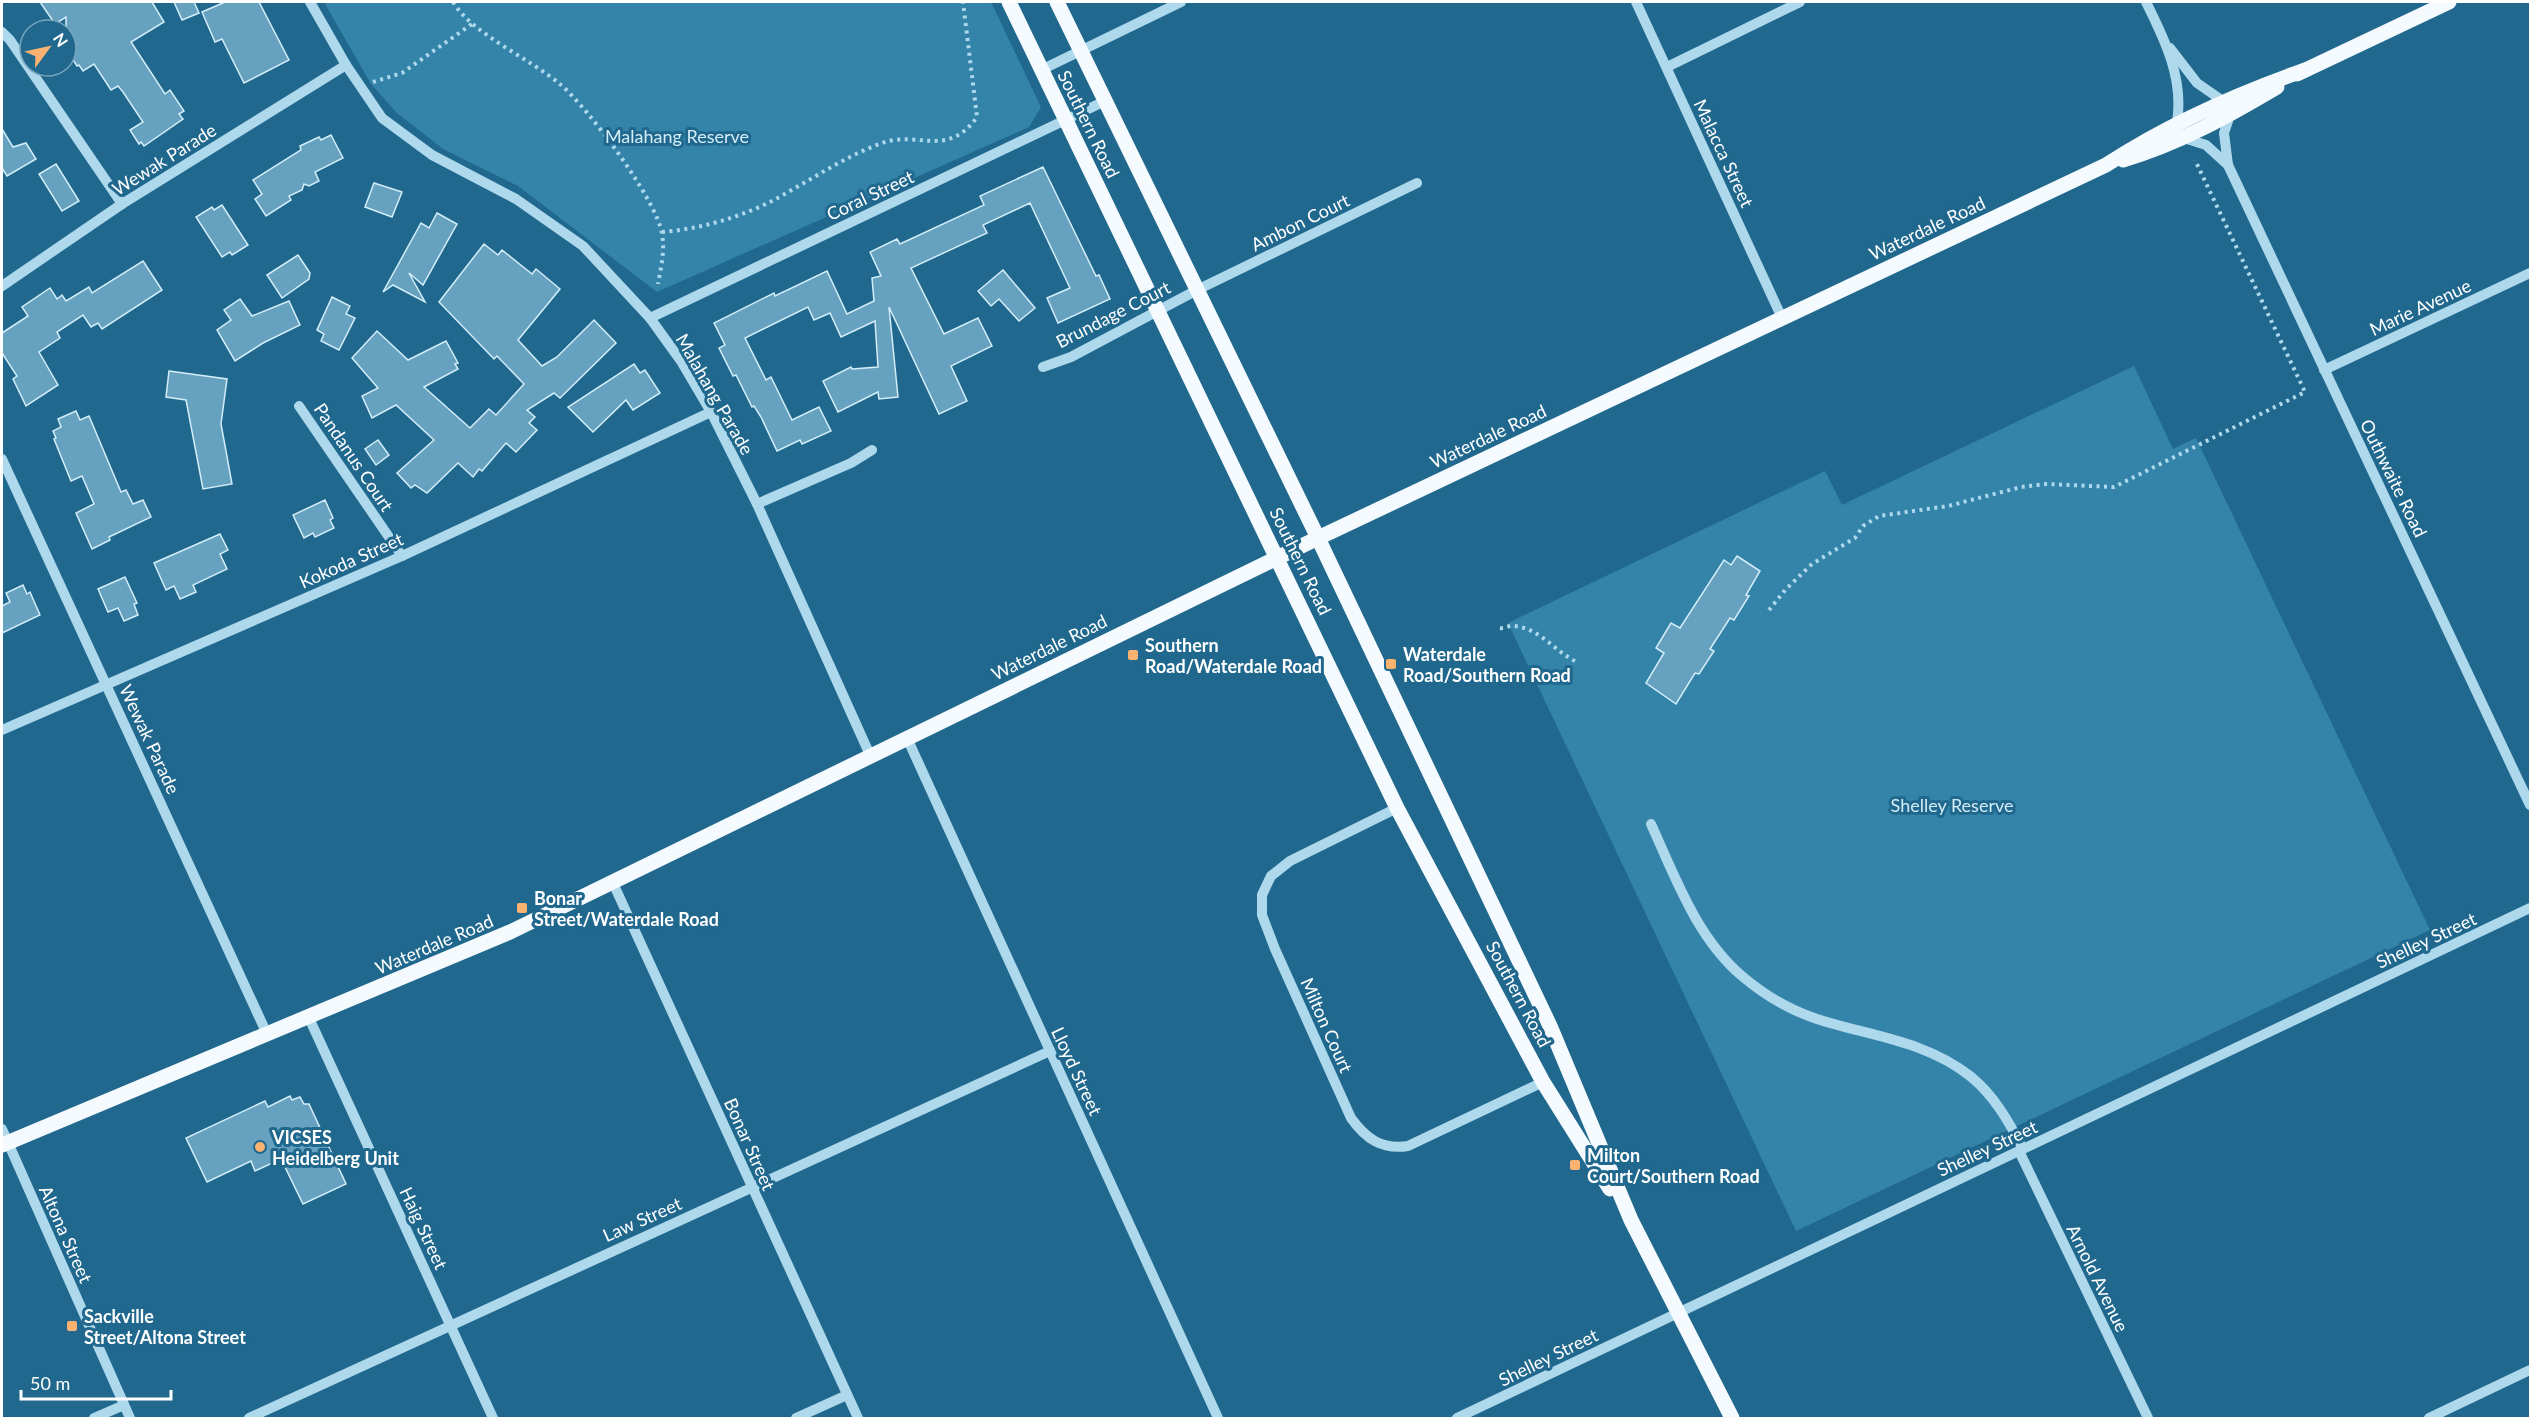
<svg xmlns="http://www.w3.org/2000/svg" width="2532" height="1420" font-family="Lato,sans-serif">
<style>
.green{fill:#3484aa}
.building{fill:#66a2c0;stroke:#d3edf9;stroke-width:1.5}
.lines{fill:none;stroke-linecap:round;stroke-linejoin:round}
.path{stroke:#aed8ec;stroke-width:4;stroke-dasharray:3 4.5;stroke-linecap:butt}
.minor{stroke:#aed8ec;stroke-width:10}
.major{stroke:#f4fafe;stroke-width:15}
.poi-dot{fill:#f9b26f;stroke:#20688d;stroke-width:2}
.labels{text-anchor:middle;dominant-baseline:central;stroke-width:6;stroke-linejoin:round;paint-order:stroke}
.street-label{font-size:18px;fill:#fff;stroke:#20688d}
.park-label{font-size:18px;fill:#d3edf9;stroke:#20688d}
.poi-label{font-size:18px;font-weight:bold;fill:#fff;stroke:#20688d;text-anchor:start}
</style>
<rect width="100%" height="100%" fill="#20688d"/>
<g class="green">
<path d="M324 2H991L1041 107 1029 127 657 292 518 186 443 149 397 113 371 84Z"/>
<path d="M2134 366 2173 449 2196 438 2430 930 1796 1231 1508 623 1825 471 1842 505Z"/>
</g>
<g class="building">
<path d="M40 2H152L164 22 131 42 165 94 170 90 184 111 179 114 183 119 144 146 141 142 139 144 130 130 143 122 123 92 118 86 111 90 94 64 83 71 79 65 77 66 66 49V17L55 24Z"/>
<path d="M174 2H194L199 13 182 20Z"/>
<path d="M225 2H259L289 60 244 83 222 39 215 42 202 12Z"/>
<path d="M2 129 13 147 26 143 36 159 7 176 2 168Z"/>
<path d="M331 135 343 158 315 172 319 181 309 186 304 184 302 190 289 196 291 200 266 216 255 199 262 194 253 180 301 150 300 146 319 137 321 140Z"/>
<path d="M56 164 79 201 62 211 39 174Z"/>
<path d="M1043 167 1096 276 1099 275 1110 299 1058 323 1047 298 1070 288 1030 203 983 225 987 233 911 268 944 334 978 318 992 346 951 366 967 401 939 414 889 307 898 397 879 399 878 392 838 412 823 381 851 367 852 369 878 367 875 321 841 337 830 313 814 320 808 307 745 338 766 380 771 377 792 420 819 407 831 431 802 444 800 440 777 451 761 417 754 406 752 407 736 375 733 376 719 348 725 345 714 323 774 293 775 296 827 271 847 314 874 301 872 278 881 276 870 252 897 239 900 244 984 205 980 196Z"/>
<path d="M374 183 402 192 392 217 365 207Z"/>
<path d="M222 205 248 245 232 255 230 252 222 257 196 217 212 207 214 210Z"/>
<path d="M437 213 457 224 423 285 409 273 425 302 393 285 383 292 421 223 429 228Z"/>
<path d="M484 244 498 255 502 250 532 274 536 269 560 289 518 340 542 366 557 357 594 320 616 343 560 398 554 393 527 410 535 417 529 423 537 430 516 452 506 443 482 471 479 469 473 477 458 463 427 493 415 485 411 488 397 473 434 440 396 405 372 418 362 396 378 388 352 358 377 331 408 360 446 341 458 363 455 364 458 369 424 387 470 428 489 409 496 415 524 384 497 356 494 359 439 302Z"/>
<path d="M298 255 310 273 309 279 282 298 267 275Z"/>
<path d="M143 261 162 290 102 329 98 323 91 327 83 315 57 332 60 338 39 352 58 385 26 406 13 379 17 376 2 353V333L28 316 22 307 50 288 57 299 62 295 66 301 89 287 92 293Z"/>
<path d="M1003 270 1035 308 1019 321 999 299 991 306 978 291Z"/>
<path d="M332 297 350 306 346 314 355 318 339 350 321 341 324 334 317 330Z"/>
<path d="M240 299 252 316 289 301 300 325 263 343 235 361 217 330 231 320 224 310Z"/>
<path d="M634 364 640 373 645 370 660 393 633 410 626 400 593 432 568 407Z"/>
<path d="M169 371 227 379 221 424 232 484 203 489 186 400 166 397Z"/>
<path d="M76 411 80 420 89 416 121 492 126 490 133 504 143 500 151 517 109 537 110 540 92 549 76 513 94 504 82 476 71 481 54 439 56 438 53 431 61 427 58 419Z"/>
<path d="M378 440 389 455 376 465 365 449Z"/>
<path d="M325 500 333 518 330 520 334 528 315 537 313 533 304 538 293 515Z"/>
<path d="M220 534 228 550 220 554 227 569 193 585 196 592 180 599 174 586 166 590 154 563Z"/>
<path d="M1737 556 1760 571 1746 595 1749 596 1734 620 1730 618 1710 649 1714 651 1699 674 1695 673 1676 704 1646 683 1664 653 1656 648 1671 623 1680 628 1724 560 1731 565Z"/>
<path d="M125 577 137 603 134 604 138 615 124 621 118 608 108 612 98 589Z"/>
<path d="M23 585 27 594 30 592 40 615 2 633V606L10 602 6 593Z"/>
<path d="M290 1096 292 1100 300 1097 304 1104H309L346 1184 303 1204 281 1159 255 1171 251 1161 207 1182 186 1138 265 1101 268 1107Z"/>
</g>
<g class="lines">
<g class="path">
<path d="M453 2C472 34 531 59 561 85 588 108 657 200 662 234 665 252 661 267 658 284"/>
<path d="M373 82 402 73 472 24"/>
<path d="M662 232C700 229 738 218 772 201 808 182 843 157 882 143 918 130 947 159 977 117L963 2"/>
<path d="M1769 610 1786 589 1812 564 1855 538 1863 526 1879 516 1948 506 2021 487 2047 484 2114 487 2305 392 2195 160"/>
<path d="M1500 628C1505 629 1509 625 1514 626 1540 628 1555 652 1577 662"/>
</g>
<g class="minor">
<path d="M310 2 346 65 382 118 432 155 516 199 583 246 650 318 681 361 711 412 757 504 870 755"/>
<path d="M1636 2 1782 318"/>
<path d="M2146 2C2165 40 2184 79 2177 122"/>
<path d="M2 32 10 40 122 204"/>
<path d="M2170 48 2197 83 2223 101"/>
<path d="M1667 67 1800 2"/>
<path d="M1041 70 1181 2"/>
<path d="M2184 138 2206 145 2228 165 2530 805"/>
<path d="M2228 165 2224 133 2230 115"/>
<path d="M2 286 122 204 346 65"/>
<path d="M650 318 1105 101"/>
<path d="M1043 367 1071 357 1197 290 1417 183"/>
<path d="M2324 370 2530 273"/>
<path d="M299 406 402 556"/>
<path d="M2 459 267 1034"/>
<path d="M757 504 851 463 872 450"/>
<path d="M2 730 402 556 711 412"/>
<path d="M907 738 1218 1418"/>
<path d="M1397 808 1290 861 1271 876 1262 895V915L1275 949 1351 1118C1366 1139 1382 1150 1408 1146L1543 1082"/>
<path d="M1651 824C1675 877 1697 938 1742 976 1763 994 1790 1010 1817 1019 1869 1036 1924 1040 1970 1076 1994 1095 2009 1122 2023 1149"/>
<path d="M613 883 858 1418"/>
<path d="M309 1018 493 1418"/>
<path d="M2 1129 130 1418"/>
<path d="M2019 1151 2148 1418"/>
<path d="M94 1418 124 1405"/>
<path d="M249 1418 1050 1051"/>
<path d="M796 1418 847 1395"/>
<path d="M1457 1418 2530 908"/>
<path d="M2429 1418 2530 1370"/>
</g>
<g class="major">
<path d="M1009 2 1397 808 1543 1082 1610 1189"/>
<path d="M1057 2 1318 538 1550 1026 1631 1220 1732 1418"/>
<path d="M2297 74 2449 2"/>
<path d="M2123 160C2178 144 2228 116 2277 87"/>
<path d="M2 1145 510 932 1318 538 2106 165C2169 124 2234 95 2305 70"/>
</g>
</g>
<g class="poi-dot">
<rect x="1127" y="649" width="12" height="12" rx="3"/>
<rect x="1385" y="658" width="12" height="12" rx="3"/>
<rect x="516" y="902" width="12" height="12" rx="3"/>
<circle cx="260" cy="1147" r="6"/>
<rect x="1569" y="1159" width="12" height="12" rx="3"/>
<rect x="66" y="1320" width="12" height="12" rx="3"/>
</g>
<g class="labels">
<g class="street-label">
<text transform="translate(1089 124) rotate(64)">Southern Road</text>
<text transform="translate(1724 153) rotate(65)">Malacca Street</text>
<text transform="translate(164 159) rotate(-32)">Wewak Parade</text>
<text transform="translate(870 195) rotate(-25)">Coral Street</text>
<text transform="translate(1300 222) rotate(-26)">Ambon Court</text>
<text transform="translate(1927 228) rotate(-25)">Waterdale Road</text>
<text transform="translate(2420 307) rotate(-25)">Marie Avenue</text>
<text transform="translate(1113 314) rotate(-27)">Brundage Court</text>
<text transform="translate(715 394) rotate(60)">Malahang Parade</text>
<text transform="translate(1488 436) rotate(-25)">Waterdale Road</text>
<text transform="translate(354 457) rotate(56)">Pandanus Court</text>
<text transform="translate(2394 478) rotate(64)">Outhwaite Road</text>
<text transform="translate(351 560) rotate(-24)">Kokoda Street</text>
<text transform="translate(1301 561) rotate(64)">Southern Road</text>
<text transform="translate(1049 647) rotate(-26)">Waterdale Road</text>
<text transform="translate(150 739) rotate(65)">Wewak Parade</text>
<text transform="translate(2426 940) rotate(-25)">Shelley Street</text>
<text transform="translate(434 944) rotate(-23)">Waterdale Road</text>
<text transform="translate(1519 994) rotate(62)">Southern Road</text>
<text transform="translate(1327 1025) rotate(66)">Milton Court</text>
<text transform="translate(1077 1071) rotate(65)">Lloyd Street</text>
<text transform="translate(750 1144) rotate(66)">Bonar Street</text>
<text transform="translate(1987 1148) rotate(-25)">Shelley Street</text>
<text transform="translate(642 1219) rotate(-24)">Law Street</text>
<text transform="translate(424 1228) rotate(65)">Haig Street</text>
<text transform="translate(66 1234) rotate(66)">Altona Street</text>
<text transform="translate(2098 1278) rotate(64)">Arnold Avenue</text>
<text transform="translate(1548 1357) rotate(-26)">Shelley Street</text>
</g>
<g class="park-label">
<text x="677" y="136">Malahang Reserve</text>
<text x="1952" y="805">Shelley Reserve</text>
</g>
<g class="poi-label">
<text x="1145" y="645">Southern<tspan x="1145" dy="21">Road/Waterdale Road</tspan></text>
<text x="1403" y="654">Waterdale<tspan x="1403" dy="21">Road/Southern Road</tspan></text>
<text x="534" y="898">Bonar<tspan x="534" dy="21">Street/Waterdale Road</tspan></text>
<text x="272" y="1137">VICSES<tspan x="272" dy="21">Heidelberg Unit</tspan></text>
<text x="1587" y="1155">Milton<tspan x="1587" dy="21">Court/Southern Road</tspan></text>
<text x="84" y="1316">Sackville<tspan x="84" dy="21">Street/Altona Street</tspan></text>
</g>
</g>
<rect width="2532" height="1420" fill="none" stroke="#ffffff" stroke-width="6"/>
<g transform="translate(48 48) rotate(57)"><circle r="28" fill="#20688d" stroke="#79a4bb" stroke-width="1.5"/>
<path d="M0-4.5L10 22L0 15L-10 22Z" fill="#f9b26f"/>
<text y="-9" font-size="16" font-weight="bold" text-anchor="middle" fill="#ffffff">N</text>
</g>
<path d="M21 1390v9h150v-9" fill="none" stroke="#ffffff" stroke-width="3"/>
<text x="30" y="1390" font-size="18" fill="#ffffff" stroke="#20688d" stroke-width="4.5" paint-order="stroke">50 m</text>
</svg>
